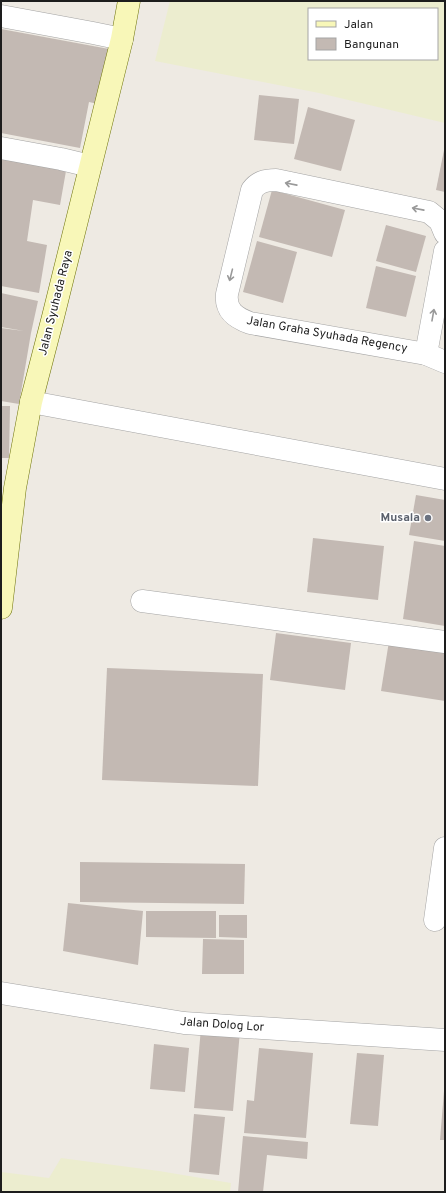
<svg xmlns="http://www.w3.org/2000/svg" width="446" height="1193" font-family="Overpass,sans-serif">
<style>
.farmland{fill:#ecedcf;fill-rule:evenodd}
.building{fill:#c3b9b3}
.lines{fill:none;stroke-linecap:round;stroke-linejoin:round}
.street-casing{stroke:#a4a4a4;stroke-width:23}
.secondary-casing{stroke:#6c7108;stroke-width:23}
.street{stroke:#fff;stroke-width:22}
.secondary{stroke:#f8f7b8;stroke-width:22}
.oneway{stroke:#999}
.worship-dot{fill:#6b7280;stroke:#fff;stroke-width:1.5}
.labels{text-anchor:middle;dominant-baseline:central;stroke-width:3;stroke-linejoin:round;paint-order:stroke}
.street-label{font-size:12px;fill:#1d1d1d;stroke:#fff}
.worship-label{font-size:12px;font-weight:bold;fill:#5b616d;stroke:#fff;text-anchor:end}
</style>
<rect width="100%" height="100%" fill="#eeeae3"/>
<g class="farmland">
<path d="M170 1H445V123L319 93 155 61ZM309 9H437V59H309Z"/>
<path d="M61 1158 159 1171 231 1183 230 1192H1V1172L49 1178Z"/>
</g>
<g class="building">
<path d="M1 29 109 49 98 104 89 102 80 148 1 133Z"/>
<path d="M259 95 299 99 294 144 254 140Z"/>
<path d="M308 107 355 120 341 171 294 159Z"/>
<path d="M444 150H445V192L436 190Z"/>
<path d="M1 159 66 171 60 205 33 200 27 241 47 245 39 293 1 286Z"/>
<path d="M272 190 345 210 332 257 259 237Z"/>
<path d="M386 225 426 236 416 272 376 261Z"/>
<path d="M257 241 297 252 283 303 243 292Z"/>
<path d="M376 266 416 276 406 317 366 308Z"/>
<path d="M1 293 38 301 31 333 19 404 1 401V328L24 331 1 327Z"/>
<path d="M1 406H10L9 458H1Z"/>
<path d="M416 495 445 500V541L409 535Z"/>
<path d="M313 538 384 546 378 600 307 592Z"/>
<path d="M414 541 445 546V626L403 619Z"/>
<path d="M276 633 351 643 345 690 270 680Z"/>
<path d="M390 635 445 644V701L381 691Z"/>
<path d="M107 668 263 674 258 786 102 780Z"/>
<path d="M80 862 245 864 244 904 80 902Z"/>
<path d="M68 903 143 911 138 965 63 951Z"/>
<path d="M146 911H216V938L146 937Z"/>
<path d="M219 915H247V938L219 937Z"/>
<path d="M203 939 244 940V974H202Z"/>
<path d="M201 1028 240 1031 233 1111 194 1108Z"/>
<path d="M154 1044 189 1048 185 1092 150 1089Z"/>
<path d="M259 1048 313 1053 306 1138 244 1133 247 1100 254 1101Z"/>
<path d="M357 1053 384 1055 378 1126 350 1124Z"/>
<path d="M444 1091H445V1140H440Z"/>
<path d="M194 1114 225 1117 219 1175 189 1172Z"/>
<path d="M243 1136 308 1142 307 1159 267 1155 263 1192H238Z"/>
</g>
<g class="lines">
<g class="street-casing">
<g id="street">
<path d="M1 16 93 33 122 39"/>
<path d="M1 148 61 159 90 166"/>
<path d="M445 233 440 221 429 212 276 180C265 180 258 182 252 190L227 294C225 311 236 318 250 323L426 354 445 362"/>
<path d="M426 354 445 251"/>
<path d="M31 402 445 479"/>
<path d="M142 601 445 642"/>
<path d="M435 920 445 848"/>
<path d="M1 993 184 1023 445 1040"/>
</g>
</g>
<g class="secondary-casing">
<path id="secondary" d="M1 608 15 488 31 402 53 317 122 39 129 1"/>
</g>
<use href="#street" class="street"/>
<use href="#secondary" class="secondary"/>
</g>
<defs><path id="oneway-shaft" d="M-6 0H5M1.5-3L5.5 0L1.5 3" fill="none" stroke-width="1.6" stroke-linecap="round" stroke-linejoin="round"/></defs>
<g class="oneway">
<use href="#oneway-shaft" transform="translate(291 184) rotate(-169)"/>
<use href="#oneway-shaft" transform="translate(418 209) rotate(-169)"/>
<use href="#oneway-shaft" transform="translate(231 275) rotate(104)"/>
<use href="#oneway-shaft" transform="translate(433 315) rotate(-80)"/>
</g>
<circle class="worship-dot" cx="428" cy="518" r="4"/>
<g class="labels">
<g class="street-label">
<text transform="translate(56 303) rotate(-76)">Jalan Syuhada Raya</text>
<text transform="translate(327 335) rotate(10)">Jalan Graha Syuhada Regency</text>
<text transform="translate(222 1025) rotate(4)">Jalan Dolog Lor</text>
</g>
<g class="worship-label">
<text x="420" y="518">Musala</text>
</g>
</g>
<rect width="446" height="1193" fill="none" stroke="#1d1d1d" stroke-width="4"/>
<rect x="308" y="8" width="130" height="52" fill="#ffffff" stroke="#a5a5a5"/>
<rect x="316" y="21" width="20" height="6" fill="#f8f7b8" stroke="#a5a5a5"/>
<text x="344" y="28" font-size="12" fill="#1d1d1d">Jalan</text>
<rect x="316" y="38" width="20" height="12" fill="#c3b9b3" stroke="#a5a5a5"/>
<text x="344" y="48" font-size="12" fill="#1d1d1d">Bangunan</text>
</svg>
